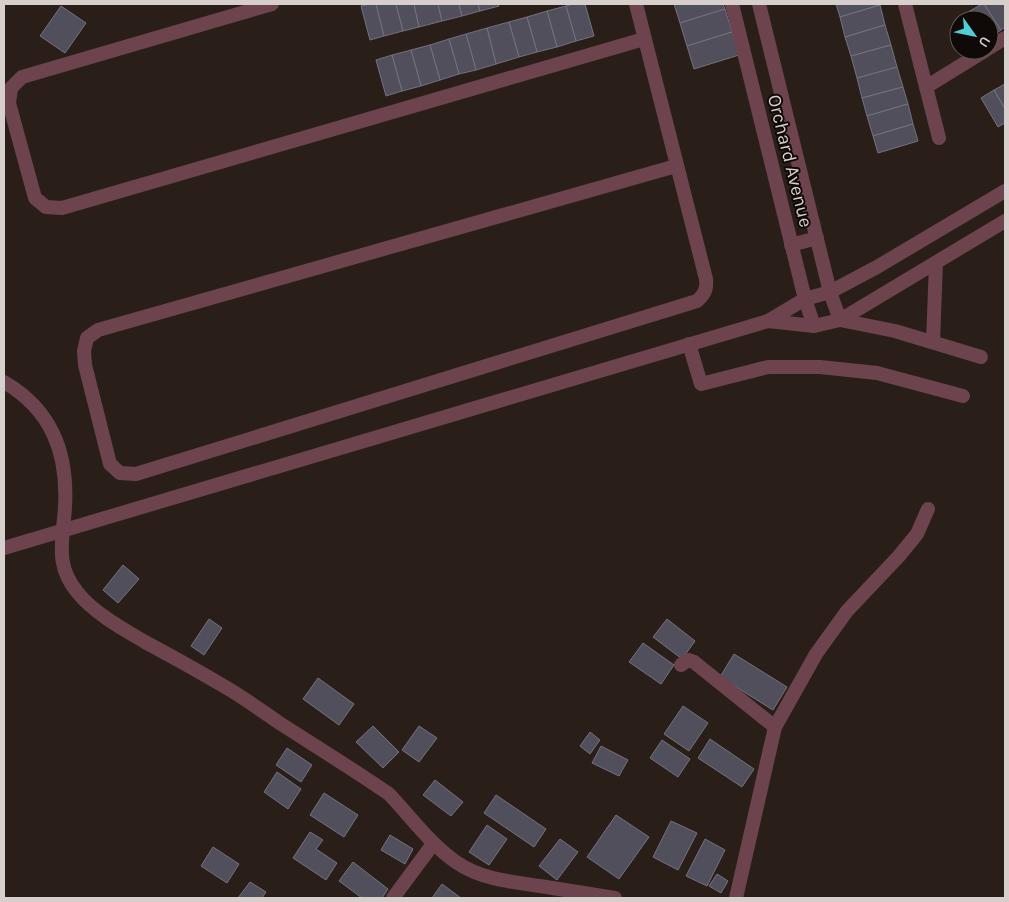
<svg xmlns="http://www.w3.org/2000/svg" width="1009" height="902" font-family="Karla,sans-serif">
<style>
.building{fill:#504f5b;stroke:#737280}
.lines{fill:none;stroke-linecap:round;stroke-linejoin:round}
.minor{stroke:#6d444d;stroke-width:14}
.tertiary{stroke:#6d444d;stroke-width:14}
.labels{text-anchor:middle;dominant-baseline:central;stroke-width:4;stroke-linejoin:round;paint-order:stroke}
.street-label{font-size:19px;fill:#d7cfcb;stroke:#0f0a07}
</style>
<rect width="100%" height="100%" fill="#2a1f18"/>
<g class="building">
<path d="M370 4H376L384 36 370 40 361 6Z"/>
<path d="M376 4H396L403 31 384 36Z"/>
<path d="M396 4H414L419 27 403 31Z"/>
<path d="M414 4H438L442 21 419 27Z"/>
<path d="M438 4H459L462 16 442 21Z"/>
<path d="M459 4H478L480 11 462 16Z"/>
<path d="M478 4H498L499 6 480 11Z"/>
<path d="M573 4H585L594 36 576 41 566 6Z"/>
<path d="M674 4H723L725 9 680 23Z"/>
<path d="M836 4H880V5L840 17Z"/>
<path d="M982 4H984L1001 30 989 38V20H973L968 12Z"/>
<path d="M984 4H1004L1005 6V27L1001 30Z"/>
<path d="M880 5 885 25 845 37 840 17Z"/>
<path d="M61 6 86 23 65 53 40 36Z"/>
<path d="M566 6 576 41 557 47 547 11Z"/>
<path d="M725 9 732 32 687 46 680 23Z"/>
<path d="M547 11 557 47 537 52 527 17Z"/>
<path d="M527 17 537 52 519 57 509 22Z"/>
<path d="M509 22 519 57 496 64 487 28Z"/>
<path d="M885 25 891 45 851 56 845 37Z"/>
<path d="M487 28 496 64 476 70 466 34Z"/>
<path d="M732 32 739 55 694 69 687 46Z"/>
<path d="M466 34 476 70 459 74 449 39Z"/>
<path d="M449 39 459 74 440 80 430 45Z"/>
<path d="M430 45 440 80 421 86 411 50Z"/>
<path d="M891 45 897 67 857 78 851 56Z"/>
<path d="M411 50 421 86 402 91 392 55Z"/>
<path d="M392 55 402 91 386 96 376 60Z"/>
<path d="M897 67 903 87 862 98 857 78Z"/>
<path d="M1005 84V109L994 90Z"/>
<path d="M903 87 908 104 867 116 862 98Z"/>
<path d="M994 90 1005 109V123L998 127 981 98Z"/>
<path d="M908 104 913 124 873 136 867 116Z"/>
<path d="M913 124 918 141 878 153 873 136Z"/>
<path d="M123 565 139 579 118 603 103 590Z"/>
<path d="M209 619 222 628 204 655 191 646Z"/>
<path d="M667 619 695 641 682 659 653 637Z"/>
<path d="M643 643 674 665 661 684 629 662Z"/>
<path d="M734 654 787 687 773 710 720 677Z"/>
<path d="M318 678 354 704 339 725 303 699Z"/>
<path d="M683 706 708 723 689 751 664 734Z"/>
<path d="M373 726 399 752 383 768 356 742Z"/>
<path d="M419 726 437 738 419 762 402 750Z"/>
<path d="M590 732 600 740 590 754 580 746Z"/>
<path d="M710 739 754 769 742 787 698 758Z"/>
<path d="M662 740 690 759 678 777 650 758Z"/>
<path d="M601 746 628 760 619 776 592 763Z"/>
<path d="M287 748 312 765 301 782 276 765Z"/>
<path d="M277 772 301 789 288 809 264 792Z"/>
<path d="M435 780 463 802 451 816 423 795Z"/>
<path d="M324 793 358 815 344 837 310 815Z"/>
<path d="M496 795 546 829 534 847 484 813Z"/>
<path d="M616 815 649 837 619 879 587 857Z"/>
<path d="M671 821 697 833 678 870 653 857Z"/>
<path d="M487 825 507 839 489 865 469 852Z"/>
<path d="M310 832 323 840 316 849 337 863 326 880 293 858Z"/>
<path d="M390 835 413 849 405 864 381 850Z"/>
<path d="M560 839 578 852 557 880 539 866Z"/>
<path d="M705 839 725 850 707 886 686 876Z"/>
<path d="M213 847 239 864 227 883 201 866Z"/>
<path d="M353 862 388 889 382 898H362L339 881Z"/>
<path d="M717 874 728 881 721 893 709 886Z"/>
<path d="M250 882 266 892 262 898H238Z"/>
<path d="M442 884 461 898H432Z"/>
</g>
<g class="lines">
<g class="minor">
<path d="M272 4 22 77 11 88 9 103 35 198 46 207 62 208 644 39"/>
<path d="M636 4 706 279C707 289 705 294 697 301L136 474 120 473 110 464 85 365 84 351 87 338 98 330 676 166"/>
<path d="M905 4 939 138"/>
<path d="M989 48 1005 38"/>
<path d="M926 87 986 50"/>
<path d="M840 320 895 331 981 357"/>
<path d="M933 342 936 263"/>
<path d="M689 344 701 384 768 367H820L877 373 963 396"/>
<path d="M4 382C52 410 68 453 65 507 63 540 54 565 78 593 94 613 123 629 145 642 173 657 200 672 227 688 246 699 263 712 281 724 317 747 354 770 389 794 411 817 430 844 456 862 480 879 511 882 540 886 565 890 590 894 615 898"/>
<path d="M681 665 688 660 694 662 775 727"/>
<path d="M393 898 433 844"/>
<path d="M736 898 775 727 816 654 847 611 899 556 917 534 928 509"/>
</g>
<g class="tertiary">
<path d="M732 4 805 299 814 326"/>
<path d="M759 4 830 292 840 320"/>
<path d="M791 245 817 238"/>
<path d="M768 321 814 326 840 320 1005 221"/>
<path d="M4 548 768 321 805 299 830 292 877 267 1005 191"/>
</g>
</g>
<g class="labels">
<g class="street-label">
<text transform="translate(790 161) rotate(76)">Orchard Avenue</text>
</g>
</g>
<rect width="1009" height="902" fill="none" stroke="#d7cfcb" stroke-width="10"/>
<g transform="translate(974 35) rotate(123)"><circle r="24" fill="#0f0a07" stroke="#5f5955"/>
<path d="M0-4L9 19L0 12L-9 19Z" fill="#52ccd6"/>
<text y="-8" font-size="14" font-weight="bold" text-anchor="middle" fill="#d7cfcb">U</text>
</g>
</svg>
